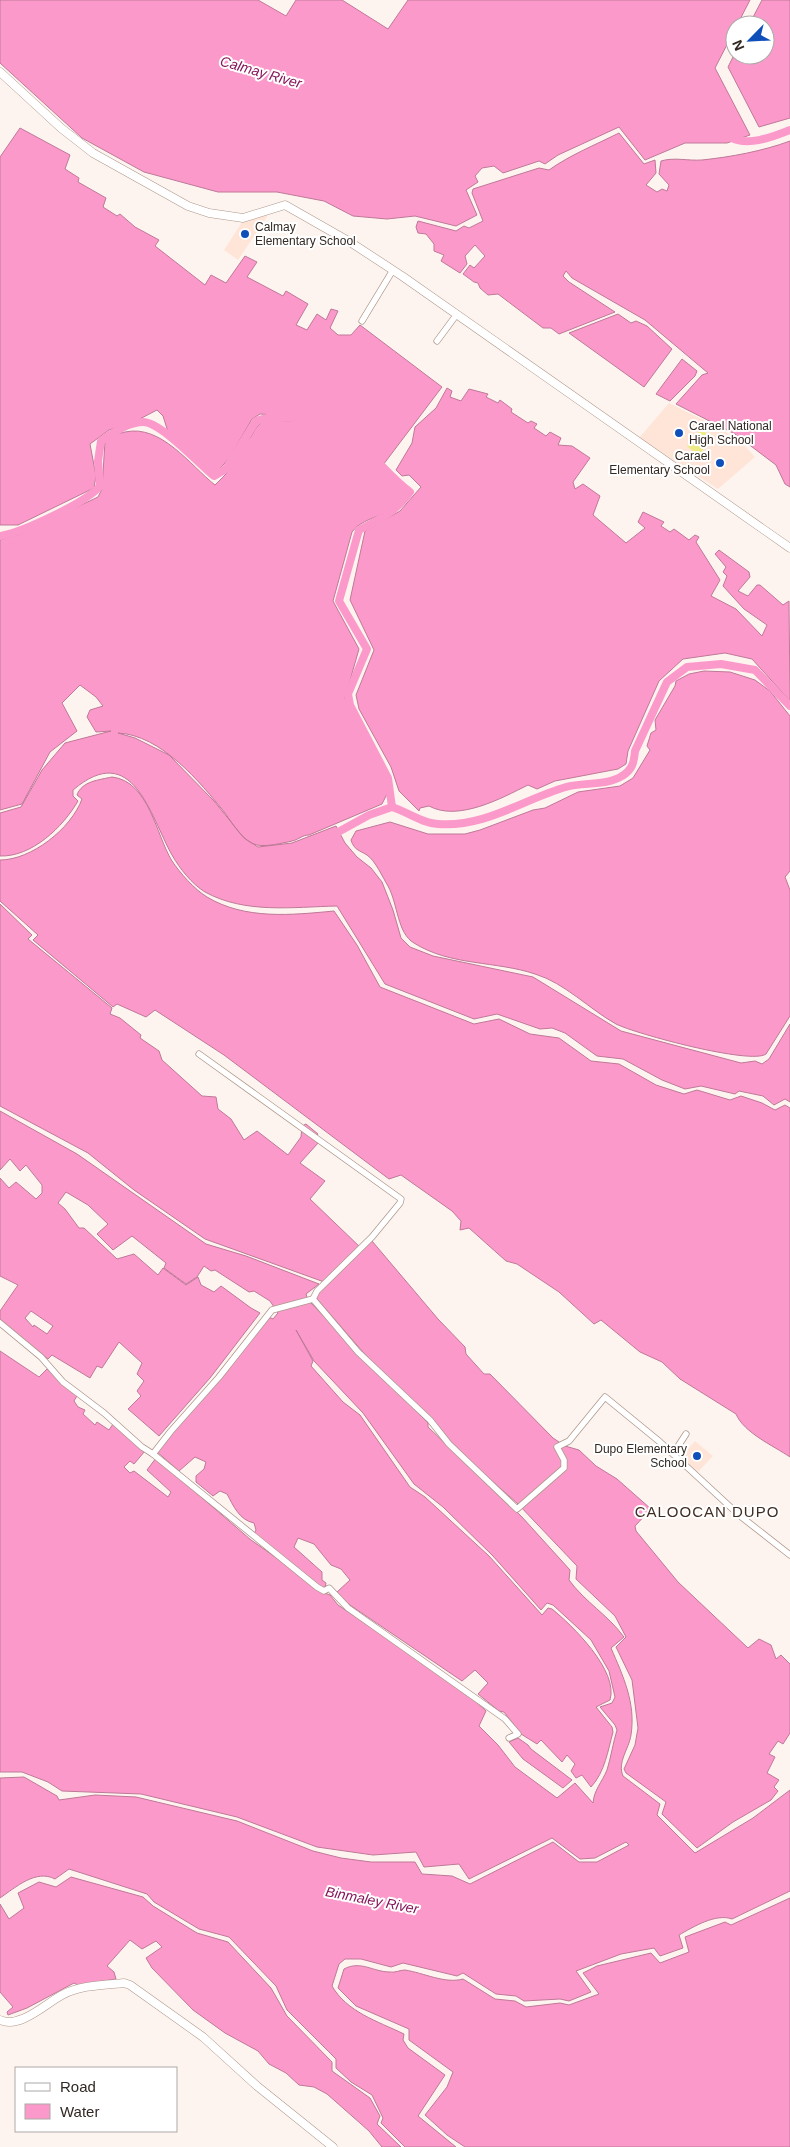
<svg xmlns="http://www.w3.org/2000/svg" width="790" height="2147" font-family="Helvetica,sans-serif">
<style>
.built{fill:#ffe5d8}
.green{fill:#edeb88}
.water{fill:#fb9aca;stroke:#bf7898;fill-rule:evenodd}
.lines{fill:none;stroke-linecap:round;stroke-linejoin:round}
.river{stroke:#fb9aca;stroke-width:8}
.street-casing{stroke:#ae988c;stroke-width:7}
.secondary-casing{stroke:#ae988c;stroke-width:9}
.street{stroke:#fff;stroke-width:5.5}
.secondary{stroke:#fff;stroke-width:8}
.poi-dot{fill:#0f4fba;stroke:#fff;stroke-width:2}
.labels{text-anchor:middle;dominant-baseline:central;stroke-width:4;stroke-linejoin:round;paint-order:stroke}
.poi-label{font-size:12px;fill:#322924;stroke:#fff;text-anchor:start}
.water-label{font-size:14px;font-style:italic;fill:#87165b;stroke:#fff}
.quarter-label{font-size:15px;letter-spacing:1px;fill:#402d24;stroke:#fff}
</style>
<rect width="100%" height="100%" fill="#fef4ef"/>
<g class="built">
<path d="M267 213V217L238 260 224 250 244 219Z"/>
<path d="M669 403 720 428 741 442 755 457 718 489 639 438Z"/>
<path d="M695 1441 713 1456 698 1472 681 1457Z"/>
</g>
<path class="green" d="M701 429 712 438 698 456 687 446Z"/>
<g class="water">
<path d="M0 0H258L286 16 296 0H342L388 29 408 0H750L715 68 750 135 727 143H685L645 160 619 127 558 155 545 164 539 161 503 173 494 166 482 168 475 176 478 182 466 190 477 215 456 226 415 216 387 219 353 216 324 201 277 192H218L144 172 82 138 0 63Z"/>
<path d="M762 0H790V118L759 127 728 67 735 53V55H765V25H749Z"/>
<path d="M20 128 70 155 65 169 79 178 78 182 106 198 103 207 117 216 120 214 135 227 159 240 155 246 205 285 211 275 226 283 245 256 257 262 247 277 283 296 286 291 308 304 296 325 307 330 317 314 326 320 331 309 338 311 330 328 338 335H351L360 325 442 387 383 465 357 440 315 421 305 417 260 414 252 419 230 457 218 471 213 473 169 435 163 416 157 410 132 423 109 430 90 444 96 476 94 488 18 525H0V157Z"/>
<path d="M619 133 644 164 655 160 656 173 646 185 657 192 662 189 667 191 669 185 659 174 661 161C674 157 688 161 702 160 731 157 763 151 790 141V487L785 484 776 465 735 434 676 404 702 375 708 373 645 320 572 278 566 271 563 276 569 282 615 312 559 334 551 328H543L498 294 488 295 480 288 478 283 474 282 463 274 470 265 474 268 485 256 475 245 465 256 467 264 460 273 441 261 444 255 434 251V244L426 234 418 233 416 227 418 221 456 231 464 226 469 228 483 221 472 193 473 189 539 168 549 170C570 155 595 145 619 133Z"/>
<path d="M618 314 631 323 636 321 647 326 672 349 644 387 569 333Z"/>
<path d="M682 359 697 371 695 376 670 401 656 394Z"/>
<path d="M447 388 452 391 450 397 461 401 469 389 488 394 486 397 498 403 500 400 512 409 511 412 528 423 531 421 537 424 534 428 546 436 550 432 561 438 558 445 572 446 590 458 573 482 575 489 583 484 600 496 593 515 626 543 645 528 638 522 643 512 664 522 661 526 670 532 674 529 689 540 695 535 699 537 696 542 720 580 711 596 736 609 762 636 767 625 744 609 723 586 727 576 723 572 726 567 715 554 719 550 749 572 750 577 738 591 748 596 757 585H760L783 605 789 601 790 701 752 659 725 653 683 659 659 681 628 751 626 764 618 769 555 781 537 789 528 785C502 798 458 822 429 806L420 808 419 811 399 791 391 767 359 709 356 695 374 650 350 600 365 531 400 511 421 487 409 475 402 476 396 470 412 443 415 427 436 408Z"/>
<path d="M266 420C278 421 292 420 304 422 342 428 383 464 406 493 395 518 365 514 352 532L333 601 359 649 345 698 362 735 386 776 389 790 382 804 309 835C302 835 298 840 292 841 283 843 266 847 257 845 243 842 233 824 225 813 200 782 161 735 118 733L135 738 169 755 214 801 244 838 258 847 292 843 336 826 345 843 357 857 371 868 382 882 393 910 401 938 410 947 433 956 533 977 621 1031 741 1063 755 1061 762 1064 769 1059 790 1024V1102L785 1099 774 1105 763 1096 739 1091 735 1094 701 1086 685 1089 662 1080 623 1059 597 1056 565 1033 552 1028 540 1029 497 1014 474 1019 385 984 337 906C293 907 245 914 205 892 192 884 180 869 172 855 150 816 133 739 73 790V796L78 801C63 827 32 857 0 856V813L21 807 42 770 65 743 111 731 96 732 87 717 90 710 103 706 96 697 80 685 62 703 77 731 50 752 22 804 0 810V540L20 534 98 497 102 489 105 441C111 435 117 434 125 432 161 424 190 465 215 485L226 474 245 442C255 437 252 426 266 420Z"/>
<path d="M704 671 730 672 755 680 770 691 790 716V871L785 877 790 890V1016L766 1054C751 1065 636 1034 616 1024 589 1009 565 983 535 974 497 961 450 966 414 943 397 933 398 904 388 886 383 878 375 860 367 855 359 850 354 850 351 840L356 831 390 822 428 834H465L480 830 533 810 545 808 578 792 620 786 633 778 650 750 647 746 651 733 656 730 655 720 675 686 676 681 689 674Z"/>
<path d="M112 777C149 781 156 835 172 861 180 873 194 889 207 897 245 920 292 915 334 911L357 945 380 987 474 1024 499 1019 530 1034 559 1038 591 1061 619 1064 656 1085 684 1094 697 1090 730 1100 741 1096 762 1103 775 1110 785 1105 790 1108V1457C774 1446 744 1433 736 1414L680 1379 662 1362 640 1352 601 1320 594 1324 559 1292 517 1264 506 1261 469 1228 460 1230 461 1221 452 1211 401 1175 389 1179 224 1055 155 1010 146 1017 117 1004 113 1007 33 940 38 935 0 901V860C31 860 71 829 82 799L77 795C82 781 99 780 112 777Z"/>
<path d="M0 904 32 935 28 939 112 1008 110 1014 120 1018 141 1035 140 1038 159 1051 162 1060 202 1096 216 1097 218 1109 231 1119 244 1140 257 1131 288 1155 301 1137 302 1126 306 1124 318 1134 314 1139 319 1142 300 1163 325 1181 310 1199 361 1248 372 1241 438 1319 465 1347 466 1354 484 1374H490L553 1438 565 1446 579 1450 596 1466 617 1479 651 1509 635 1526 636 1531 678 1582 748 1648 759 1639 771 1645 776 1659 781 1655 790 1664V1733L783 1744 778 1741 769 1754 775 1757 767 1773 779 1780 774 1787 778 1791 771 1800 733 1822 697 1848 662 1814 666 1802 626 1773 624 1769 635 1745 638 1728 632 1680 616 1647 626 1637 615 1616 576 1579 577 1566 518 1504 474 1465 369 1359 317 1299 316 1296 327 1283 205 1239 134 1190 88 1153 0 1106Z"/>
<path d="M0 1111 77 1154 206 1244 246 1256 319 1284 306 1294 308 1300 428 1423V1427L522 1517 570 1570 569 1580C585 1602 608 1615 624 1637L611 1648C623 1676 636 1703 631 1735 629 1749 617 1762 623 1776L660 1804 657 1815 695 1853 753 1818 790 1790V1891L732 1919C716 1913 693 1927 679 1935L683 1948 660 1956 654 1948 621 1954 576 1971 591 1992 569 2001 560 1999 524 2001 516 1996 496 1994 463 1973 457 1976 403 1963 391 1967 361 1959H345L339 1964 332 1986C347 2012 377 2021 404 2034L403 2040 408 2048 445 2075 418 2116 456 2147H405L381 2123 383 2118 372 2095 351 2082 336 2068V2059L287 2010 276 1986 229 1937 199 1929 154 1902 147 1894 69 1869 55 1879C36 1869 16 1887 0 1898V1778L24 1777 57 1796 59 1800 95 1795 136 1797 237 1821 313 1851 341 1858 371 1862H415L422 1874 452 1876 470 1884 553 1842 579 1862H597L629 1845 626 1842 595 1858 580 1859 552 1838 469 1879 459 1864 424 1867 416 1852 373 1855 317 1847 237 1817 141 1794 62 1791 48 1782 22 1772H0V1351L39 1377 47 1369 78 1394 74 1401 78 1407 85 1410 83 1414 95 1425 97 1422 109 1430 113 1424 145 1451 134 1464 130 1461 124 1467 130 1473 134 1471 168 1497 171 1492 147 1470 156 1458 251 1540 288 1566 317 1590 330 1595 338 1605 462 1689 486 1711 479 1726 498 1745 515 1767 557 1798 575 1783 593 1803C594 1790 602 1782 607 1770 611 1757 613 1743 617 1730L615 1725 600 1707 612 1703 615 1697 609 1671 591 1640 553 1605 547 1603 541 1610 493 1556 443 1507 414 1484 363 1413 314 1361 296 1330 313 1361 311 1366 343 1402 360 1415 410 1487 425 1497 489 1556 542 1615 548 1608 552 1609C572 1625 619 1671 610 1700L596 1707 612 1727 613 1732C608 1750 605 1772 591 1787L582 1775 576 1778 571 1771 575 1764 567 1755 562 1762 541 1740 537 1744 521 1734 504 1712 499 1711 478 1694 488 1683 475 1670 462 1681 344 1601 337 1592 350 1580 341 1569 331 1565 314 1544 298 1538 294 1547 322 1572V1580L326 1583 325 1588 317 1585 254 1534 256 1530 254 1523C239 1520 233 1505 227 1494L220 1491 213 1496 196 1482V1476L204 1469 206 1462 195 1457 179 1471 156 1451 265 1315 273 1319 278 1313 270 1301 254 1291 249 1292 215 1270 211 1271 204 1266 197 1277 186 1284 164 1268 166 1263 132 1236 113 1250 97 1234 108 1224 88 1205 66 1192 58 1203 65 1209 79 1228H84L117 1259 134 1254 158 1275 163 1268 186 1285 198 1277 201 1285 214 1292 221 1286 251 1308 260 1313 210 1378 159 1436 128 1409 141 1396 137 1391 144 1381 137 1374 142 1363 119 1342 102 1368 97 1366 90 1378 52 1355 48 1359 0 1320V1311L18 1285 0 1276V1178L9 1188 16 1182 36 1199 42 1193V1185L26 1165 20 1171 10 1159 0 1170ZM31 1311 53 1326 47 1334 34 1325 33 1327 25 1318Z"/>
<path d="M518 1738 528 1745 531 1749 572 1780 563 1788 523 1759 509 1742Z"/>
<path d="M71 1877 143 1897 153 1906 197 1933 228 1942 271 1988 287 2016 332 2062V2071L370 2098 380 2116 377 2124 401 2147H382L369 2131 327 2094 314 2087 299 2085 286 2073 269 2064 258 2051 225 2033 193 2010 152 1968 146 1958 162 1947 156 1941 142 1949 130 1940 107 1966 114 1972 116 1979 78 1985 74 1983 27 2008 8 2015 7 2012 13 2007 0 1992V1904L9 1919 24 1908 18 1893 39 1882 56 1887Z"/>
<path d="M790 1898V2147H465L447 2135 425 2115 447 2087 453 2072 409 2040V2029L356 2006 338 1988 344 1969C361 1960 373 1972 390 1972 395 1973 400 1970 405 1970 424 1973 445 1984 463 1979L495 1999 515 2001 526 2007 560 2003 569 2005 599 1994 583 1973 597 1966 651 1953 660 1963 689 1952 685 1937 725 1922 731 1925Z"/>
</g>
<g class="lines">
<g class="river">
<path d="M730 137C747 147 773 137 790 130"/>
<path d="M0 536C21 533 87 502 100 486L98 461 101 441C112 433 129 422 143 422 161 422 199 464 214 476L226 469 256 421C286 410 334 424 359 444 377 459 391 478 410 492 397 511 379 520 359 530L339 601 367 649 348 694 350 705 388 778 392 807"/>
<path d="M331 836 369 815 392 807C408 812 421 823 438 824 484 828 524 799 566 787 583 782 607 786 622 776 632 770 634 763 635 751L667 682 687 667 721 664 755 670 790 706"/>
</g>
<g class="street-casing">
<g id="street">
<path d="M362 321 393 270"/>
<path d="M437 341 457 314"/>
<path d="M199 1054 401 1199 400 1203 372 1237 317 1291 313 1299"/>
<path d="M313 1299 272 1310 219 1377 171 1431 153 1454 317 1587 324 1591 329 1588 348 1608 505 1719 518 1734 509 1738"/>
<path d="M313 1299 358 1352 430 1420 449 1444 517 1509 564 1468V1460L557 1447 569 1441 605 1397 660 1442 739 1515 790 1555"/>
<path d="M0 1323 41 1357 63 1382 104 1413 142 1447 153 1454"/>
<path d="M673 1454 686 1434"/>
</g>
</g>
<g class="secondary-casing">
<g id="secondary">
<path d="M0 72 61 128 93 153 188 206 209 213 243 218 285 205 350 242 402 276 790 548"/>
<path d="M0 2020C20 2029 45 2004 62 1995 80 1985 104 1985 124 1983L130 1985 203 2037 257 2086 333 2147"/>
</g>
</g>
<use href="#street" class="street"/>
<use href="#secondary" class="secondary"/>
</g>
<g class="poi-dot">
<circle cx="245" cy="234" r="5"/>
<circle cx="679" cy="433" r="5"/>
<circle cx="720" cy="463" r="5"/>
<circle cx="697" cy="1456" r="5"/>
</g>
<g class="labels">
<g class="poi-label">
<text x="255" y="227">Calmay<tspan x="255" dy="14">Elementary School</tspan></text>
<text x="689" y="426">Carael National<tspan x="689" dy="14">High School</tspan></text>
<text x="710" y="456" text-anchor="end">Carael<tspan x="710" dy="14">Elementary School</tspan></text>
<text x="687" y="1449" text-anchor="end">Dupo Elementary<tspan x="687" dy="14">School</tspan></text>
</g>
<g class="water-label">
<text transform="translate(261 72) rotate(16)">Calmay River</text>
<text transform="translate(372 1900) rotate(11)">Binmaley River</text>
</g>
<g class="quarter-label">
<text x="707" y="1511">CALOOCAN DUPO</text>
</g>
</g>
<rect x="15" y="2067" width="162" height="65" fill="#ffffff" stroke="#ada9a7"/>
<rect x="25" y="2083" width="25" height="8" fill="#ffffff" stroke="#ada9a7"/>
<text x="60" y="2092" font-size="15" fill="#322924">Road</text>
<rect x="25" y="2104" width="25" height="15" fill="#fb9aca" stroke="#ada9a7"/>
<text x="60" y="2117" font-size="15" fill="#322924">Water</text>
<g transform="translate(750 40) rotate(246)"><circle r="24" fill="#ffffff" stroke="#ada9a7"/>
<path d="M0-4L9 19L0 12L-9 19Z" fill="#0f4fba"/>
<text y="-8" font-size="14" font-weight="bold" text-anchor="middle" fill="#322924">N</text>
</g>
</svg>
